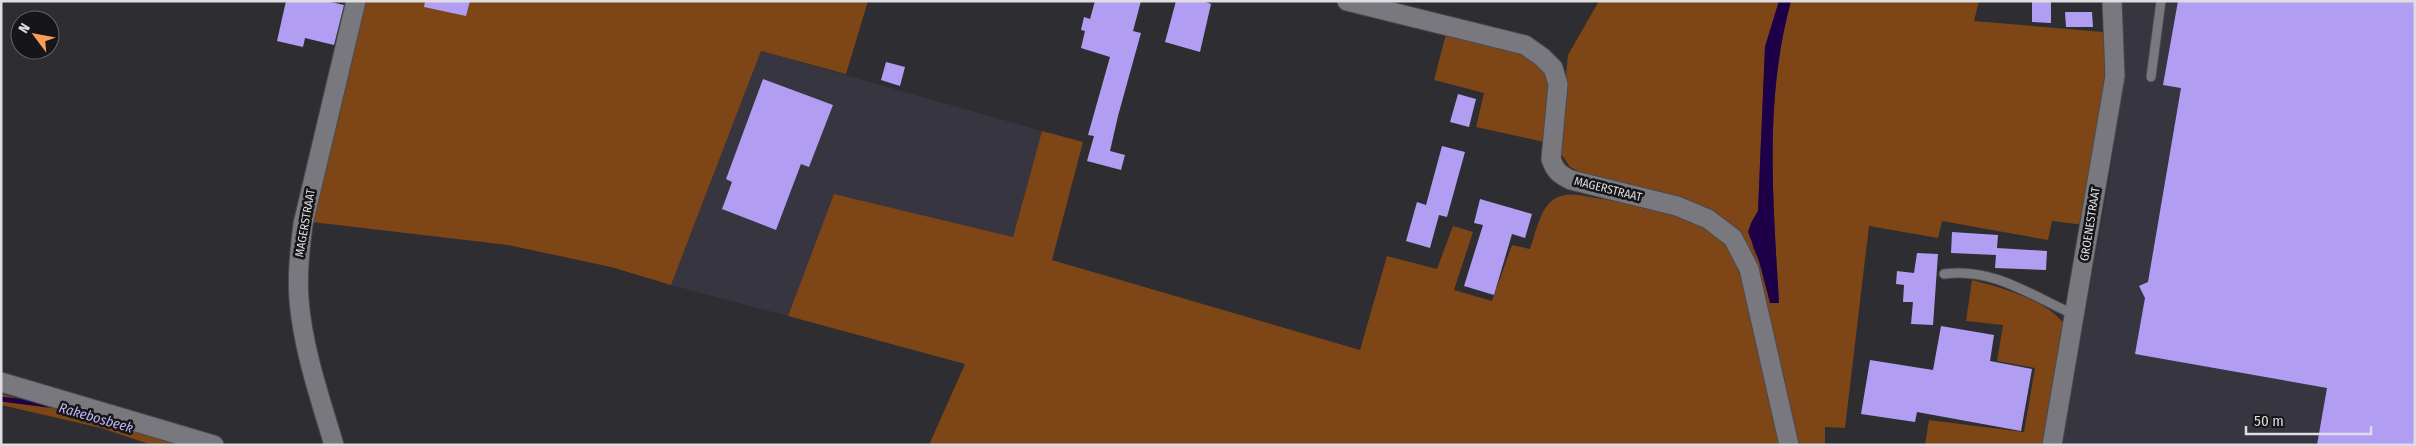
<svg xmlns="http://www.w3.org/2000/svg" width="2416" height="446" font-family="'Fira Sans Condensed',sans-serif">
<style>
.built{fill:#373540}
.green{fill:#7e4516}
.water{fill:#1e0048}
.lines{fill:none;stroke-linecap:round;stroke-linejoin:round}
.stream{stroke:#1e0048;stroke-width:5}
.building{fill:#b19ef3}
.lane-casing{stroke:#4a494e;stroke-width:11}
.street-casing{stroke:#4a494e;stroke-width:21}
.lane{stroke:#79787e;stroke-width:9}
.street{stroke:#79787e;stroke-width:19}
.labels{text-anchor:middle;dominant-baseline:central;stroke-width:5;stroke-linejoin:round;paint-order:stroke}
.street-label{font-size:12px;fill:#dedde1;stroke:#161618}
.water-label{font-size:14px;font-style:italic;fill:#c0b4f4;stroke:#161618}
</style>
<rect width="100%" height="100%" fill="#2e2d32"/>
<g class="built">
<path d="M2122 1H2415V445H2062L2110 175 2121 75 2118 21Z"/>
<path d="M761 51 1042 131 1013 237 834 194 788 316 671 285Z"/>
</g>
<g class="green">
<path d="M361 1H868L846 74 761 51 671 285 611 267 508 245 312 222Z"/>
<path d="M1599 1H1779L1765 46 1758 211 1751 223 1753 248 1779 302C1773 202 1764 99 1791 1H1979L1974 21 2103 32 2109 63 2084 225 2052 221 2048 240 1942 221 1938 238 1869 226 1845 428 1825 427V445H1795L1742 241 1584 174 1570 167 1562 155 1560 136 1568 55Z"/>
<path d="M1446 34C1475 41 1539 47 1548 80 1552 100 1547 123 1544 142L1476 127 1484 93 1434 80Z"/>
<path d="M1042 131 1083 142 1052 260 1360 350 1387 256 1437 269 1453 226 1473 232 1454 290 1492 301 1512 245 1530 249C1537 230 1541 198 1565 195 1576 193 1591 198 1603 199 1638 203 1698 214 1723 241 1733 252 1737 268 1742 282 1760 335 1770 391 1782 445H929L965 364 788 316 834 194 1013 237Z"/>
<path d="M1972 280C1999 287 2051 301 2065 326L2042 445H1925L1929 420 2024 432 2035 368 1997 361 2003 325 1966 321Z"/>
<path d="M1 394 142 433 177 445H152L101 428 1 405Z"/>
</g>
<path class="water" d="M1779 1H1791C1764 99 1773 202 1779 303H1770L1759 261 1748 232 1751 223 1758 211 1765 47Z"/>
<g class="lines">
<path class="stream" d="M1 399 48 405"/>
</g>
<g class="building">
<path d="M286 1H326L344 5 334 45 305 38 303 47 277 41Z"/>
<path d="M425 1H470L466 16 424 7Z"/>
<path d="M1095 1H1141L1133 31 1141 33 1118 116 1110 151 1125 155 1121 170 1087 161 1094 136 1088 135 1110 57 1081 48 1085 31 1081 30 1084 17 1090 19Z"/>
<path d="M1176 1H1203L1211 4 1200 52 1165 42Z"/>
<path d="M2032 1H2051V23L2032 22Z"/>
<path d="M2178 1H2415V445H2317L2327 388 2135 354 2145 298 2139 286 2148 282 2181 88 2163 85Z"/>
<path d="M2065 12H2092L2093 27H2066Z"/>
<path d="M886 62 905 67 900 86 881 80Z"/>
<path d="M763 79 833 105 809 167 801 164 776 230 722 209 732 182 726 179Z"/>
<path d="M1458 94 1476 99 1469 127 1450 122Z"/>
<path d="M1442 146 1465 152 1447 217 1439 215 1430 248 1406 241 1417 202 1426 205Z"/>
<path d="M1480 199 1532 214 1525 238 1512 234 1494 295 1464 286 1483 225 1474 223Z"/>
<path d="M1952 232 1998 235 1997 248 2047 251 2046 270 1995 268 1996 255 1951 253Z"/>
<path d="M1917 253 1938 254 1933 325 1911 324 1913 302H1903L1904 285 1896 284 1897 271 1914 273Z"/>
<path d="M1941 326 1994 335 1990 361 2032 369 2021 431 1917 412 1915 422 1861 414 1870 360 1933 370Z"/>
</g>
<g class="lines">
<g class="lane-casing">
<g id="lane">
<path d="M2151 77 2161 1"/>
<path d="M1944 274C1993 267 2032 296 2075 315"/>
</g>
</g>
<g class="street-casing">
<g id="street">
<path d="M1347 1 1525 45 1542 57 1553 68 1558 84 1551 159C1555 171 1560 175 1571 180L1677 206 1708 219 1733 238 1749 269 1789 445"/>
<path d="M1 382 214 445"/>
<path d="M334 445C320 398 303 349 299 300 297 274 300 249 303 224L356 1"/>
<path d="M2052 445 2115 76 2112 1"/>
</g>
</g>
<use href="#lane" class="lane"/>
<use href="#street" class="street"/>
</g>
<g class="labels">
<g class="street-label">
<text transform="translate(1608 189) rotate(14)">MAGERSTRAAT</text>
<text transform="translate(305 223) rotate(-80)">MAGERSTRAAT</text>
<text transform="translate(2090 224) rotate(-81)">GROENESTRAAT</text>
</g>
<g class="water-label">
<text transform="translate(96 418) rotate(16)">Rakebosbeek</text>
</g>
</g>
<rect width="2416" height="446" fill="none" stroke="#dedde1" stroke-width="5"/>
<g transform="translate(35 35) rotate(302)"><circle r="24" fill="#161618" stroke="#666668"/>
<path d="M0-4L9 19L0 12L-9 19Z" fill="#fd9c56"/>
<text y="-8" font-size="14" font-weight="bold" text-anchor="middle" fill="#dedde1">N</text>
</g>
<path d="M2246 426v8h125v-8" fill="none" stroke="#dedde1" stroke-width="2.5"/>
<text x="2254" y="426" font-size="15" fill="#dedde1" stroke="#161618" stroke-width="4" paint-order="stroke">50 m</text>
</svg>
